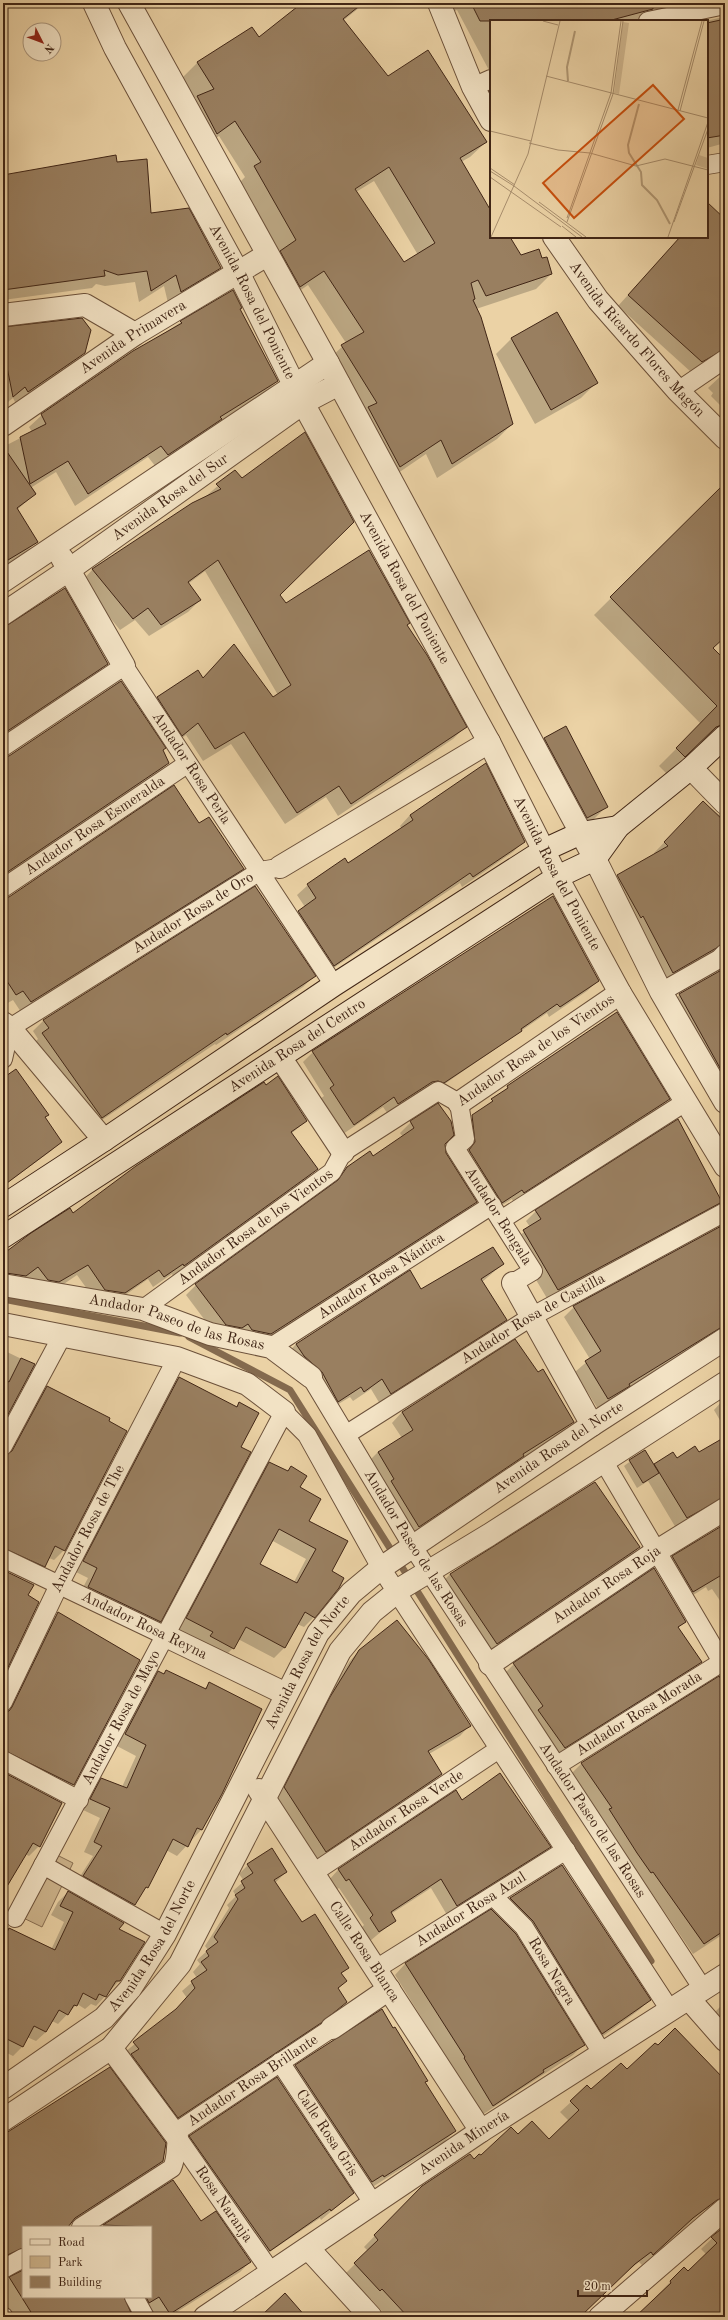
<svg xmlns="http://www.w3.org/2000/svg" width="728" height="2320" font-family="'Old Standard TT',serif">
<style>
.green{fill:#ceb58d;stroke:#886e52}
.shadow{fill:#0003;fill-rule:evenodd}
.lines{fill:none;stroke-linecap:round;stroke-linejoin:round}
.stream{stroke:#846a4e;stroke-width:7}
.building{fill:#997f60;stroke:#412616;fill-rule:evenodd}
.pedestrian-casing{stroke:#6c513a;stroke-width:20}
.minor-casing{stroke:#6c513a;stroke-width:24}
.tertiary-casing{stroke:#6c513a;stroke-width:24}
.secondary-casing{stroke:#412616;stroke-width:24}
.pedestrian{stroke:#f2e2c4;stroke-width:18}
.minor{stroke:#f2e2c4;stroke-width:22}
.tertiary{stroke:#f2e2c4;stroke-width:22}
.secondary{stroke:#f2e2c4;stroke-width:22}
.labels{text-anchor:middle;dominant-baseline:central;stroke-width:3;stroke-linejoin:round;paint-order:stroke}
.street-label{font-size:15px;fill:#412616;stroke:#f2e2c4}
.inset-river{fill:none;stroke:#b19874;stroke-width:2}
.inset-road{fill:none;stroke:#a78d6c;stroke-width:1}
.view{fill:#c74f0e;fill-opacity:0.15;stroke:#c74f0e;stroke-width:2}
.inset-edge{fill:none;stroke:#412616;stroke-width:2}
</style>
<rect width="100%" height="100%" fill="#ebd2a5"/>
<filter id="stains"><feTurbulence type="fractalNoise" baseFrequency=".005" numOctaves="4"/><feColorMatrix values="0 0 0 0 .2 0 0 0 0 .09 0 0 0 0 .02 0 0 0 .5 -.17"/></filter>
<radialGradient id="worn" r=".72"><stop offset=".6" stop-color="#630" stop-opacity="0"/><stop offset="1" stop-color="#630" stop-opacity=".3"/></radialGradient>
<path class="green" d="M43 1848 73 1863 42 1927 11 1912Z"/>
<g class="shadow">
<path d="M303 3H365L344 20 388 78 486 142 470 157 461 162 489 210 491 209V237H509L521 257 541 259 551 274 536 289 476 309 512 424 497 439 437 478 426 454 385 482 327 361 346 343 308 285 285 301 266 267 280 252 240 182 245 177 219 136 202 148 182 112 196 99 182 78 197 63 252 28 258 38ZM374 181 418 255 403 264 356 192Z"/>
<path d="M444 3H725V143L707 148V21H705L724 17 722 9 642 21H491V74L457 10 449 14Z"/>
<path d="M116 163 150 214 220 268 208 280 168 303 164 286 139 302 135 282 105 286 96 284 92 288 3 300V176Z"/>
<path d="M707 209 725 220V410L711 396 713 393 708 388 723 374V364L691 372 618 306 681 237H707Z"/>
<path d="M233 291 239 309 277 381 265 393 216 424 208 431 156 467 148 457 75 506 56 472 32 487 36 493 17 510 37 541 24 554 3 568V447L32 432 29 427 42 415 181 322Z"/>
<path d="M557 313 596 383 581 398 535 424 496 354 511 339Z"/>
<path d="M82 319 90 330 84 353 72 365 16 404 13 398 3 406V328Z"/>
<path d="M235 471 279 595 286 604 406 625 465 727 453 739 338 816 326 797 285 824 231 744 203 761 186 735 170 747 145 710 157 698 203 678 233 646 273 699 278 695 205 571 188 584 200 600 188 612 149 636 135 620 120 630 81 582 93 569 205 497Z"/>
<path d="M725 485V635L712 648 725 662V727L698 744 667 774 659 766 701 724 594 615Z"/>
<path d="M3 629 107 664 97 673 3 737Z"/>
<path d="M544 738 606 807 591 822 572 833 529 754Z"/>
<path d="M162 751 168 763 158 773 3 878V757Z"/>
<path d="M485 765 524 841 513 852 462 887 460 883 323 975 288 922 305 907 297 895 308 885 348 864 402 829 400 826 410 815Z"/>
<path d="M703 802 721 816H725V1106L669 1005 680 994 723 969 725 961 717 953H710L662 983 607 886 618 876 656 855 654 853Z"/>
<path d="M199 825 243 869 233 878 21 1012 13 1000 6 1004 3 999V898H9Z"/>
<path d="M314 976 303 987 216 1045 215 1044 90 1128 32 1045 38 1039 33 1031 44 1020Z"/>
<path d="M598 981 587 991 549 1017 547 1013 433 1092 388 1114 383 1107 343 1134 320 1099 324 1096 303 1062 313 1052Z"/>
<path d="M3 1079 48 1115 45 1118 61 1141 51 1151 3 1186Z"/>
<path d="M508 1087 669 1099 658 1110 513 1202 512 1199 491 1212 459 1161 462 1127Z"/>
<path d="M438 1104 450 1121 444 1144 445 1154 476 1202 465 1212 260 1344 216 1335 186 1295 196 1285 331 1187 348 1167 373 1157 403 1137 400 1133 411 1122Z"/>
<path d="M306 1121 291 1134 316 1169 306 1180 173 1276 172 1274 153 1287 148 1279 114 1303 95 1300 77 1275 58 1288 37 1290 28 1278 15 1286 3 1284V1256L73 1214Z"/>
<path d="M721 1202 711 1212 548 1300 513 1241 530 1227 526 1221 536 1211Z"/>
<path d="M725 1224V1327L598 1409 575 1372 590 1359 564 1317 574 1307Z"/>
<path d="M503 1264 482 1282 506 1319 496 1330 380 1404 371 1389 353 1401 350 1397 327 1411 286 1355 296 1344 421 1290Z"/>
<path d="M3 1350 34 1365 3 1422Z"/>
<path d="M179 1378 235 1408 240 1403V1447L160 1621 150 1631 78 1597 88 1578 74 1571 169 1388Z"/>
<path d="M47 1387 64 1550 54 1560 49 1558 44 1566 34 1576 3 1561V1457H5L37 1397Z"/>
<path d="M724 1399H725V1429L714 1410Z"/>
<path d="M402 1412 572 1422 562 1432 409 1536 368 1462 378 1452 402 1438 392 1423Z"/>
<path d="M725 1438V1513L676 1528 648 1481 637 1488 624 1466 644 1451 653 1466 699 1454Z"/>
<path d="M270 1463 286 1472 291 1468 308 1521 330 1571 314 1617 304 1627 297 1624 284 1648 274 1658 238 1639 233 1648 223 1658 203 1642 177 1629 259 1473ZM271 1540 306 1559 294 1582 259 1564Z"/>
<path d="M616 1513 639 1547 628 1558 485 1655 439 1586 450 1574Z"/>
<path d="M725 1525V1608L712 1589 708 1591 706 1587 682 1602 662 1568 673 1557Z"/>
<path d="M58 1614 139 1660 73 1785 63 1795 3 1764V1713L48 1624Z"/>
<path d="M685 1622 678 1628 701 1662 691 1672 554 1758 503 1675 514 1664Z"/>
<path d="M359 1651 470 1725 460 1736 429 1754 441 1774 430 1785 315 1861 274 1798 320 1709 349 1662Z"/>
<path d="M159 1672 163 1674 166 1672 204 1689 209 1684 221 1793 201 1830 177 1856 166 1850 147 1887 124 1914 74 1886 93 1856 84 1852 100 1818 81 1809 91 1789 102 1779 122 1787 136 1756 115 1745 148 1682Z"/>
<path d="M718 1678 725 1688V1933L693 1954 571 1774 581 1764Z"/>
<path d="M3 1773 39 1846 29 1856 25 1854 3 1895Z"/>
<path d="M456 1792 462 1801 550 1847 540 1856 447 1915 431 1888 391 1914 395 1920 370 1941 361 1928 364 1925 339 1888 336 1890 329 1880 338 1870Z"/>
<path d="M248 1865 286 1872 275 1883 302 1924 348 1968 341 1974 346 1981 338 1989 346 2002 310 2032 169 2126 125 2052 173 2013 187 1998 182 1991 197 1978 193 1972 200 1964 197 1960 208 1950 205 1946 229 1908 227 1905 236 1896 233 1891 244 1881 239 1874Z"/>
<path d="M562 1866 650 2000 639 2010 592 2044 523 1932 500 1909 510 1899Z"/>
<path d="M68 1892 118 1930 119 1981 96 2006 91 2004 85 2009 77 2004 58 2024 52 2021 46 2032 36 2041 27 2037 22 2047 13 2056 3 2051V1936L9 1929 51 1950 64 1922 51 1915 58 1902Z"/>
<path d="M491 1910 583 2045 573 2055 482 2115 395 1975 405 1964Z"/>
<path d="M725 2002V2039L707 2020Z"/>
<path d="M382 2010 426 2081 424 2083 455 2131 444 2142 374 2186 372 2185 361 2192 285 2076 295 2066Z"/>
<path d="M109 2069 163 2160 152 2171 72 2223 69 2227H23V2265L3 2262V2137Z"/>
<path d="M627 2071 725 2082V2215L711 2207 705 2210 642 2265 639 2262 573 2317H387L371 2299 368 2301 344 2275 368 2251 364 2247 422 2187 518 2136 549 2140 569 2121 560 2112 571 2102Z"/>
<path d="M190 2136 353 2193 321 2220 320 2218 259 2259 180 2146Z"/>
<path d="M173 2181 201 2223 250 2262 240 2272 169 2317H156L149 2306 130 2298H123L128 2317H3V2280L8 2279 23 2270V2297H151V2227H102Z"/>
<path d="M725 2226V2317H636L684 2268 688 2273 707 2255 701 2249Z"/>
</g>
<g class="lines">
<g class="stream">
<path d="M3 1299 180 1333"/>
<path d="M189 1337 290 1390 651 1961"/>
</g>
</g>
<g class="building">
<path d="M302 3H363L343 19 388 76 428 50 487 142 460 158 491 211V237H510L521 255 539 249 542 258 547 257 552 274 486 296 478 280 471 283 475 299 473 300 481 317 513 424 452 464 441 440 400 467 368 407 377 403 341 345 364 332 324 271 300 287 280 251 296 240 254 166 261 162 235 121 217 134 197 96 214 89 197 62 252 27 259 37ZM389 167 435 243 404 262 355 189Z"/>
<path d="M471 3H653V9L608 21H480Z"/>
<path d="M725 19V135L707 138V23Z"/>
<path d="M116 155 117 162 147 159 151 213 189 208 221 268 181 292 176 275 151 291 147 271 118 275 104 270 105 276 3 290V175Z"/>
<path d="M707 202 725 219V349L702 362 628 295 680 237H707Z"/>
<path d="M233 290 242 308 240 309 278 381 220 417 222 419 168 455 161 446 88 494 68 461 30 484 20 437 46 424 41 414 133 351 182 323 180 321Z"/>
<path d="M557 312 598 383 551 410 511 338Z"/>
<path d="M82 318 91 330 85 353 28 392 25 387 13 397 7 367 3 370V327Z"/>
<path d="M305 432 354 522 280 595 286 603 369 550 410 623 407 625 427 655 467 727 351 804 339 786 297 813 244 732 215 749 198 723 182 736 157 697 198 670 203 678 234 644 273 697 291 685 218 560 188 582 201 600 161 625 148 608 133 619 92 569 192 503 221 489 216 484 235 470 242 478Z"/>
<path d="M3 446 36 494 17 508 38 542 3 563Z"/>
<path d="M725 483V637L713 648 725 660V724L716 727 685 757 676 748 717 706 610 597Z"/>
<path d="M65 588 108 664 3 734V628Z"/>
<path d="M121 681 166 748 163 750 169 763 3 875V757L9 756Z"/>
<path d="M566 726 608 807 587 818 544 738Z"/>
<path d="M486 763 525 842 473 877 470 873 334 966 298 911 316 898 307 884 345 858 348 863 386 838 413 820 410 815Z"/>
<path d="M174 785 199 823 209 817 244 869 31 1002 23 991 16 995 3 975V898L9 897Z"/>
<path d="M703 801 725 822V943L673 973 643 916 641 918 617 875 668 846 664 842Z"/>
<path d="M255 886 316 976 227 1035 226 1033 102 1118 42 1033 49 1028 43 1020Z"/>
<path d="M553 896 599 981 560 1007 557 1004 521 1029 522 1031 444 1083 438 1081 432 1082 398 1104 394 1097 354 1125 330 1088 334 1085 312 1051Z"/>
<path d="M725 968V1077L679 994Z"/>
<path d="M617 1012 670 1099 524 1193 522 1190 502 1203 469 1150 475 1142 472 1115 493 1101 491 1099 508 1088 507 1086Z"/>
<path d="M16 1069 49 1115 45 1117 62 1142 3 1186V1078Z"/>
<path d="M278 1076 307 1121 291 1132 318 1169 184 1266 183 1264 164 1277 159 1270 125 1293 105 1290 88 1265 59 1282 48 1280 38 1267 26 1276 6 1273 3 1269V1254L31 1233 70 1208 73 1213 136 1166 264 1082 266 1085Z"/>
<path d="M438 1103 451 1121 454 1135 445 1144 446 1153 477 1202 271 1334 252 1330 248 1324 242 1328 226 1325 195 1284 338 1180 347 1167 370 1151 373 1156 414 1128 410 1121Z"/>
<path d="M678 1119 722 1202 558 1290 523 1230 541 1219 535 1210Z"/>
<path d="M725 1224V1325L629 1384 630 1386 608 1399 585 1361 601 1351 573 1306Z"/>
<path d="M493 1247 504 1264 481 1279 507 1320 391 1394 382 1379 364 1392 361 1387 338 1402 322 1372 304 1356 296 1344 410 1270 421 1289Z"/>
<path d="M515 1339 538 1372 543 1369 574 1422 523 1454 524 1456 419 1527 391 1481 394 1479 378 1452 413 1430 402 1412Z"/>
<path d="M21 1358 35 1364 3 1424V1379L9 1382Z"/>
<path d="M179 1377 237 1407 239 1402 259 1413 241 1447 251 1452 161 1622 88 1587 97 1568 83 1561Z"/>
<path d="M47 1386 110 1418 109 1421 127 1431 65 1551 55 1546 45 1567 3 1548V1456L12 1451Z"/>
<path d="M725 1437V1497L687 1518 654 1464 673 1452 677 1458 695 1446 699 1452Z"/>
<path d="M645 1450 659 1473 643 1483 629 1460Z"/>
<path d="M269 1462 288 1471 291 1466 307 1476 300 1487 321 1499 309 1521 348 1541 332 1571 344 1578 339 1588 315 1618 305 1612 285 1648 246 1627 234 1649 210 1636 213 1632 186 1618ZM279 1529 316 1549 297 1583 260 1564Z"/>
<path d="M595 1482 640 1547 497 1644 450 1574Z"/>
<path d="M725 1524V1573L693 1592 672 1556Z"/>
<path d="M654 1568 686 1622 678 1627 702 1662 565 1748 538 1710 543 1706 513 1663Z"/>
<path d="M3 1570 34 1585 28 1595 39 1602 3 1678Z"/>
<path d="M58 1612 140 1660 74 1785 3 1750V1712L9 1711 12 1707Z"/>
<path d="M397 1620 429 1660 471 1726 428 1751 442 1774 326 1852 284 1787 330 1697 359 1650Z"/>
<path d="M166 1670 206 1689 209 1682 262 1709 222 1794 202 1830 197 1828 188 1847 173 1839 148 1888 146 1887 135 1905 83 1876 102 1846 94 1842 110 1808 90 1799 101 1778 127 1788 146 1745 125 1734 158 1671 164 1674Z"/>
<path d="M719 1676 725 1686V1930L704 1944 653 1872 651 1873 637 1853 609 1809 612 1808 581 1763Z"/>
<path d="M3 1772 62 1803 40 1847 33 1843 3 1893Z"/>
<path d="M500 1773 551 1847 457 1906 441 1879 391 1912 396 1921 379 1932 370 1918 373 1915 349 1879 346 1881 338 1869 456 1790 462 1800Z"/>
<path d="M272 1848 287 1872 274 1880 302 1922 315 1914 349 1968 341 1973 347 1981 338 1988 347 2002 321 2023 178 2118 131 2054 139 2049 133 2042 176 2009 195 1988 191 1981 207 1970 201 1962 209 1956 206 1951 218 1942 214 1937 238 1899 235 1895 245 1888 241 1881 253 1873 247 1864Z"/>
<path d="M562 1865 651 2000 602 2034 533 1921 510 1898Z"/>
<path d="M68 1891 124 1923 119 1929 145 1942 120 1981H116L106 1997 99 1994 96 2000 83 1993 77 2006 74 2005 68 2015 59 2010 46 2032 34 2026 23 2047 3 2037V1941L9 1928 55 1950 73 1912 60 1906Z"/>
<path d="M491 1909 516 1934 585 2045 543 2070 544 2072 493 2106 464 2058 465 2057 405 1963Z"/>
<path d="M382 2009 393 2028 395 2027 428 2081 425 2082 456 2131 384 2177 383 2175 372 2182 295 2065Z"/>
<path d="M675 2028 725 2080V2197L717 2200 693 2218 653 2255 651 2252 635 2264 580 2317H408L382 2289 380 2291 354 2263 378 2240 374 2235 422 2186 470 2154 474 2159 479 2154 481 2155 511 2127 518 2134 532 2121 549 2139 579 2110 570 2101 587 2085 591 2089 621 2063 627 2069 655 2043 658 2045Z"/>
<path d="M110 2067 166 2143 163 2161 75 2218 68 2227H23V2248L3 2257V2135Z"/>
<path d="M277 2077 354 2193 331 2211 330 2209 270 2251 189 2136Z"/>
<path d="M173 2180 201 2221 216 2211 251 2262 170 2314 159 2297 149 2303 146 2297H151V2227L103 2225Z"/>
<path d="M725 2226V2317H635L671 2283 670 2281 684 2267 688 2271 717 2243 711 2237Z"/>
<path d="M23 2270V2297H124L132 2315 128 2317H34L9 2277Z"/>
<path d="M285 2293 306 2317H260Z"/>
</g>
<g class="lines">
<g class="pedestrian-casing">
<g id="pedestrian">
<path d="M648 21 725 5"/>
<path d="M473 87 491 79"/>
<path d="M707 165 725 162"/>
<path d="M678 391 725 359"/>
<path id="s1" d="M3 747 124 666 334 985"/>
<path id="s2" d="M3 888 187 764"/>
<path d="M661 992 719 959 725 953"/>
<path id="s3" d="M3 1059 10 1028 260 871 272 869"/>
<path d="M501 1220 687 1101"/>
<path id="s4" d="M143 1309 332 1172 343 1152 438 1091 459 1103 465 1139 455 1148 533 1271 513 1283"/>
<path id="s5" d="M271 1347 492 1205"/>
<path id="s6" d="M311 1377 413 1547 703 1989"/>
<path id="s7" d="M347 1434 531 1317 725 1212"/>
<path d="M3 1446 62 1336"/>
<path d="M604 1462 725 1667"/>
<path d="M3 1558 166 1636"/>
<path id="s8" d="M3 1702 59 1585 177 1358"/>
<path d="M3 1760 79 1800"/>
<path id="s9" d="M556 1766 722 1662"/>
<path d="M43 1865 165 1934"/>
<path id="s10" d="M313 1873 499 1749"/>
<path id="s11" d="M493 1896 524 1927 602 2053"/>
<path id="s12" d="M15 1918 284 1412 307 1435 381 1568 670 2010"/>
<path id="s13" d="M376 1969 566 1850"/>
<path id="s14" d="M280 2062 373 2203"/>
<path id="s15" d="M177 2137 271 2272"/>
<path id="s16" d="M81 2227 172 2168C178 2156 174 2143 179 2130L332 2028"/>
<path d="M3 2269 23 2258"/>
<path d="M134 2297 145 2317"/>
<path d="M3 2316 4 2317"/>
</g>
</g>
<g class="minor-casing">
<g id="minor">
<path d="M439 3 473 87 491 120"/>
<path id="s17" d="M554 237 598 300 678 391 725 438"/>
<path d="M3 315 85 305 135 334"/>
<path id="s18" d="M3 425 135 334 267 255"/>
<path d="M62 558 124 666"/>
<path d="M3 581 328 363"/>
<path id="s19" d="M3 614 70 569 303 403 339 384"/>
<path d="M691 768 725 803"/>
<path d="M280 867 489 742"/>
<path d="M3 1023 10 1028 104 1140"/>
<path d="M280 1057 343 1152"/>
<path id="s20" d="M459 1103 620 993"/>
<path d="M513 1283 592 1425"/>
<path id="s21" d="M3 1285 143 1309 210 1334 271 1347 311 1377"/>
<path d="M3 1324 177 1358 247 1384 284 1412"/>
<path d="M166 1636 286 1694"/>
<path id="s22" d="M490 1664 657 1551 725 1509"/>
<path id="s23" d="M259 1790 481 2131"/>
<path d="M689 1999 725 2040"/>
<path d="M332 2028 389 1989"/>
<path d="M111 2048 177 2137"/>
<path id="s24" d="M3 2088 104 2018 130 1989 165 1934 318 1633 351 1593 381 1568 592 1425 725 1339"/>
<path d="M3 2120 111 2048 180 1964 340 1651 372 1612 403 1587 489 1535 725 1383"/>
<path d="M308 2248 371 2317"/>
<path d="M600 2317 725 2209"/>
</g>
</g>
<g class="tertiary-casing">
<g id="tertiary">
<path id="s25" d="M94 3 115 48 238 272 303 403 489 742 557 877 620 993 725 1166"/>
<path d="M129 3 328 363 595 859 661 992 725 1102"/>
<path id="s26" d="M205 2317 481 2131 725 1975"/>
</g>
</g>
<g class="secondary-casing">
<g id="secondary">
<path d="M3 1206 104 1140 334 985 544 850 581 833 618 827"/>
<path id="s27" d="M3 1237 557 877 595 859 618 827 691 768 725 736"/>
</g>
</g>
<use href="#pedestrian" class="pedestrian"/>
<use href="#minor" class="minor"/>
<use href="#tertiary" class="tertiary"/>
<use href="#secondary" class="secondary"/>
</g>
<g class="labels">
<g class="street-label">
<text stroke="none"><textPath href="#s25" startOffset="338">Avenida Rosa del Poniente</textPath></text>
<text stroke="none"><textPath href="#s18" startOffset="157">Avenida Primavera</textPath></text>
<text stroke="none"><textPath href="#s17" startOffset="132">Avenida Ricardo Flores Magón</textPath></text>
<text stroke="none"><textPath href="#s19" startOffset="204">Avenida Rosa del Sur</textPath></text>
<text stroke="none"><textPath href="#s25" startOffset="662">Avenida Rosa del Poniente</textPath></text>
<text stroke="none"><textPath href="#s1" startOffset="268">Andador Rosa Perla</textPath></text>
<text stroke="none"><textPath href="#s2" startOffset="111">Andador Rosa Esmeralda</textPath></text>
<text stroke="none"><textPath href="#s25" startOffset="986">Avenida Rosa del Poniente</textPath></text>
<text stroke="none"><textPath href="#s3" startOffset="248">Andador Rosa de Oro</textPath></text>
<text stroke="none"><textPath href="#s27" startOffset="351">Avenida Rosa del Centro</textPath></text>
<text stroke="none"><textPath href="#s20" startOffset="93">Andador Rosa de los Vientos</textPath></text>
<text stroke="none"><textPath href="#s4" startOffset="524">Andador Bengala</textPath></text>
<text stroke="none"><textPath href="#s4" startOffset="139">Andador Rosa de los Vientos</textPath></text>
<text stroke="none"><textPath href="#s5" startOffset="131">Andador Rosa Náutica</textPath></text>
<text stroke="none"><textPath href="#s7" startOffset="219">Andador Rosa de Castilla</textPath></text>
<text stroke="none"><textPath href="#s21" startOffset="178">Andador Paseo de las Rosas</textPath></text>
<text stroke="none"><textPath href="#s24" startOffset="870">Avenida Rosa del Norte</textPath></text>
<text stroke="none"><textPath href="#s8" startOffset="193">Andador Rosa de The</textPath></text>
<text stroke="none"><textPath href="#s6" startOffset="201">Andador Paseo de las Rosas</textPath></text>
<text stroke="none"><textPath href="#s22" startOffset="141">Andador Rosa Roja</textPath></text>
<text transform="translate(144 1626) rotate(26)">Andador Rosa Reyna</text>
<text stroke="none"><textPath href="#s24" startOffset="534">Avenida Rosa del Norte</textPath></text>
<text stroke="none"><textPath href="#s9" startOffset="98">Andador Rosa Morada</textPath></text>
<text stroke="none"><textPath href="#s12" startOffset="227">Andador Rosa de Mayo</textPath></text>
<text stroke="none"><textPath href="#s10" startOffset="112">Andador Rosa Verde</textPath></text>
<text stroke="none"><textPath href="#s6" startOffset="525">Andador Paseo de las Rosas</textPath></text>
<text stroke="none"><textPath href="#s13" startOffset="112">Andador Rosa Azul</textPath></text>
<text stroke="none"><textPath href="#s24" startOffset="210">Avenida Rosa del Norte</textPath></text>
<text stroke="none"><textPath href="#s23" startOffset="193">Calle Rosa Blanca</textPath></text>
<text stroke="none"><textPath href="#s11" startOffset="96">Rosa Negra</textPath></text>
<text stroke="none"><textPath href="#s16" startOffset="236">Andador Rosa Brillante</textPath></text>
<text stroke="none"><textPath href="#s14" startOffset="85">Calle Rosa Gris</textPath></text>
<text stroke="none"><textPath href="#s26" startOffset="312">Avenida Minería</textPath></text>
<text stroke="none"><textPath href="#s15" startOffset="82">Rosa Naranja</textPath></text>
</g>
</g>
<g transform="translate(490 20)">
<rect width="218" height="218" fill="#ebd2a5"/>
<path d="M133 2 139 3 129 74 124 73ZM209 135 218 138V149L206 145Z" fill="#ceb58d"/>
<path class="inset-river" d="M78 61 77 47 85 11M149 84 138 125 139 133 151 152 152 165 167 180 180 204"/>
<path class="inset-road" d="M53 1 68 5M56 56 218 98M188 90 212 1M190 91 214 1M0 111 41 121M39 123 68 130 100 133 146 146 175 139 218 150M0 148 25 165M0 151 24 166 92 217M0 157 71 207M49 182 96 217M77 198 121 73 131 1M77 202 123 74 133 1M184 202 218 109M72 206 86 217M1 217 38 134 70 1M178 217 218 102"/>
<path class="view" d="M163 65 194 99 84 198 53 163Z"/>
<rect width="218" height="218" class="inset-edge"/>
</g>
<rect width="728" height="2320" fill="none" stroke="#ebd2a5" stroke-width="16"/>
<rect x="4" y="4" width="720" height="2312" fill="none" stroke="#412616" stroke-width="2"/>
<rect x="8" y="8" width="712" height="2304" fill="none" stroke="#412616"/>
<rect x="22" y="2226" width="130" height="72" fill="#f2e2c4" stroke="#ab977e"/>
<rect x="30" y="2239" width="20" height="6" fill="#f2e2c4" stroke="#ab977e"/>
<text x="58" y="2246" font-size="12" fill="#412616">Road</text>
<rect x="30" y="2256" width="20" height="12" fill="#ceb58d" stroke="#ab977e"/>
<text x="58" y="2266" font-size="12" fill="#412616">Park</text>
<rect x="30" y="2276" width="20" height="12" fill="#997f60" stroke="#ab977e"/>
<text x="58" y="2286" font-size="12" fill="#412616">Building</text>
<g transform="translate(42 42) rotate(132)"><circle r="19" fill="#f2e2c4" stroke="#ab977e"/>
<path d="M0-3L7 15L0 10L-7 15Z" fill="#8f2418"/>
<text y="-6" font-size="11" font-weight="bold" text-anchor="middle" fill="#412616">N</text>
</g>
<path d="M578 2290v6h69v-6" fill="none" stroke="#412616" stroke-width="2"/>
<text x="584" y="2290" font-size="12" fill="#412616" stroke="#f2e2c4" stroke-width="3" paint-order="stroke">20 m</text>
<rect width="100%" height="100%" filter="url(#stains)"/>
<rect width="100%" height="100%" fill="url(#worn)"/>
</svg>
